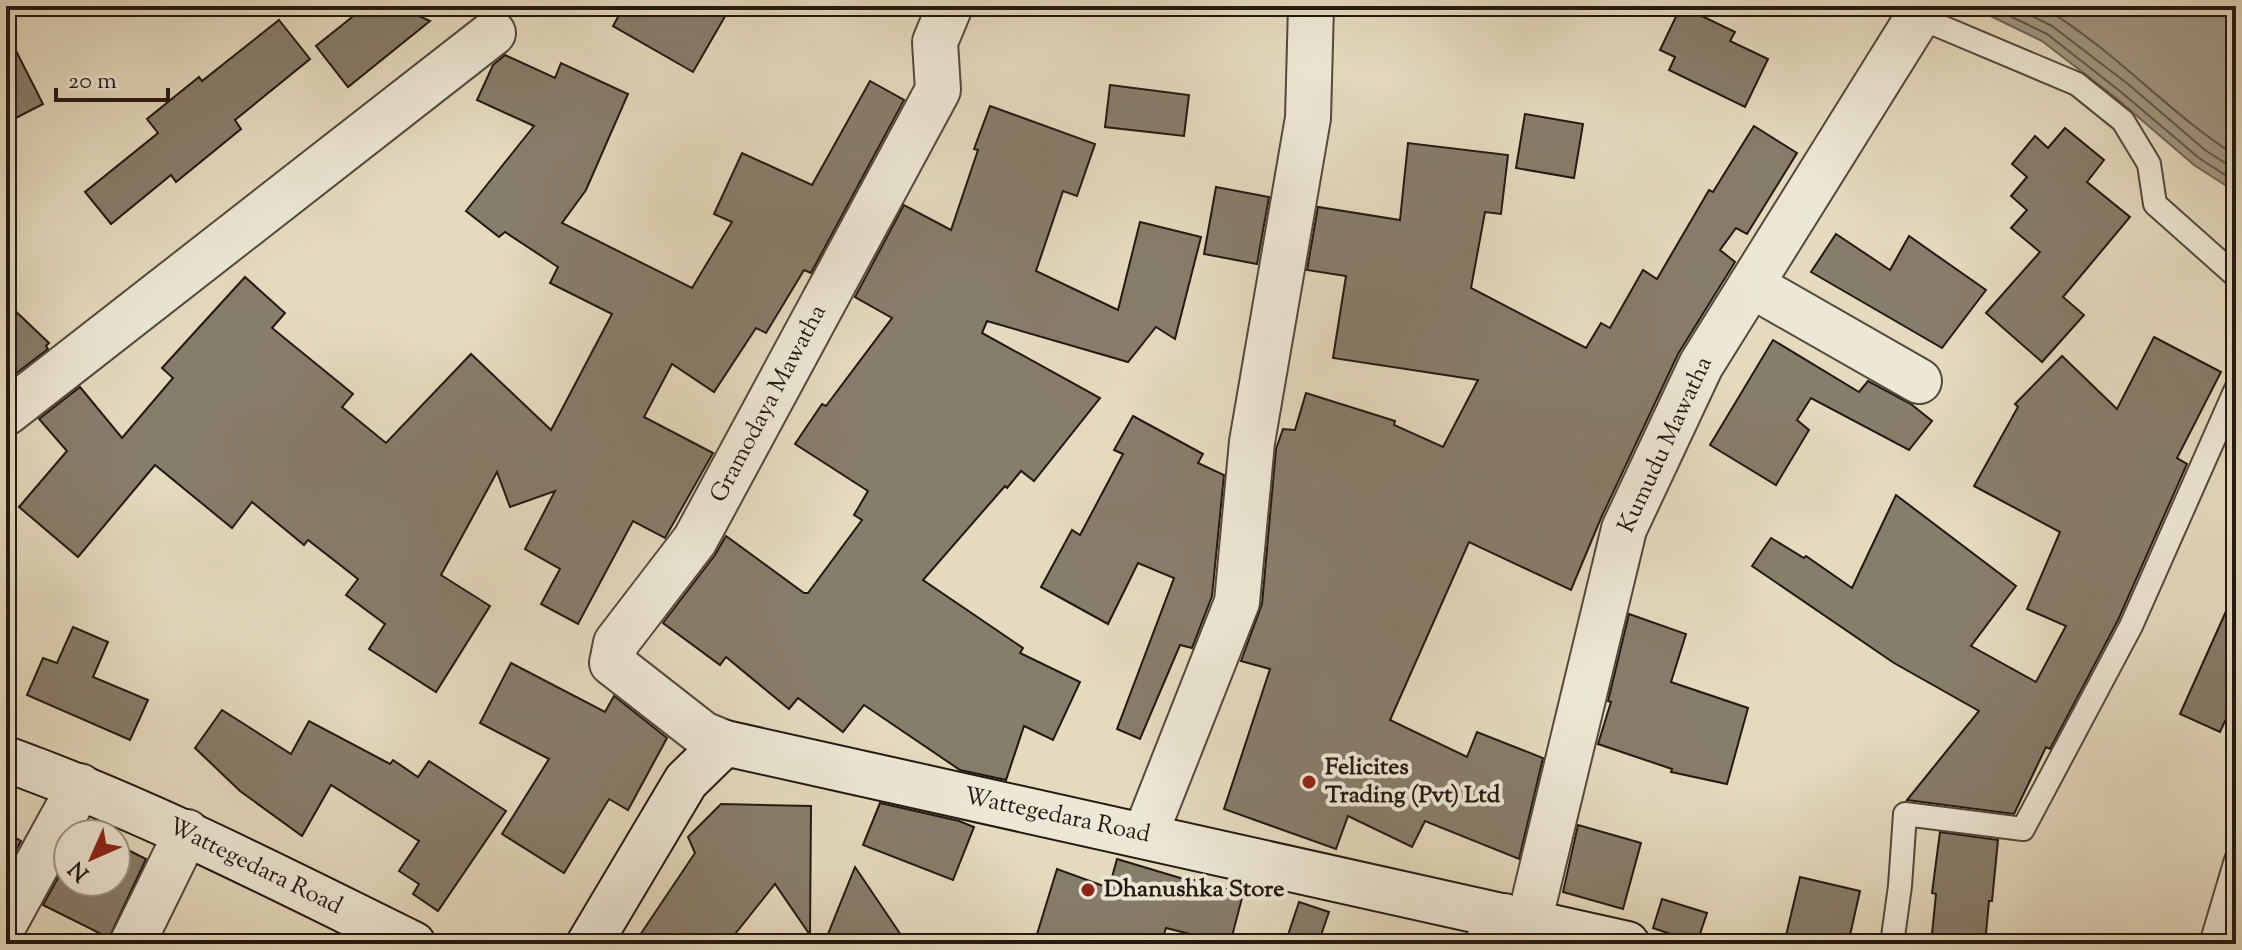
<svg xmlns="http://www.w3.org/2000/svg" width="2242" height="950" font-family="'Sorts Mill Goudy',serif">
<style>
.water{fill:#a29884;stroke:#6f6556;stroke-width:2}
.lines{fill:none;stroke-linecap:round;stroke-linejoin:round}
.shore{stroke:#62584b;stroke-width:2}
.building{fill:#877d6b;stroke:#231912;stroke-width:2}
.lane-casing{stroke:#53493d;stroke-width:26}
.street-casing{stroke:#53493d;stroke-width:48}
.secondary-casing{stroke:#231912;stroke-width:48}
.lane{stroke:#ede7d5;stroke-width:22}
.street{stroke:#ede7d5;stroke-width:44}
.secondary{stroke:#ede7d5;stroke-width:44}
.poi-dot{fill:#8f2418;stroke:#ede7d5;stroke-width:3}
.labels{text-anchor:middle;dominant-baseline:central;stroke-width:8;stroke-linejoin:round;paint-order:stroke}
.street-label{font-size:24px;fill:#231912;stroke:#ede7d5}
.poi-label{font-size:24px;font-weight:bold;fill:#231912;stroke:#ede7d5;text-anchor:start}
</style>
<rect width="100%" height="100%" fill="#e4dabe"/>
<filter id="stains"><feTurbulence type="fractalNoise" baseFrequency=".0025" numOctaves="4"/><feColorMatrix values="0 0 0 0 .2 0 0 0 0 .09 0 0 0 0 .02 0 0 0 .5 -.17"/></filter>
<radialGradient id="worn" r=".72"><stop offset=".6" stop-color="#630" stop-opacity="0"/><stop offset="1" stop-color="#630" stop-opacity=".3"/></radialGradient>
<path class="water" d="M1970 6H2236V192L2194 165 2116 98 2042 41Z"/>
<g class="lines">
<g class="shore">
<path d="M1989 6 2047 34 2121 92 2199 158 2236 182"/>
<path d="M2012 6 2052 26 2128 84 2205 150 2236 170"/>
<path d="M2039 6C2060 16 2077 30 2096 44 2143 81 2186 124 2236 156"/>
</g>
</g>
<g class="building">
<path d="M366 6H397L430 21 348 87 316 46Z"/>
<path d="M624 6H731L693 72 613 26Z"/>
<path d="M1681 6 1735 32 1730 41 1768 59 1745 107 1669 70 1675 57 1660 50Z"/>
<path d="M279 20 310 59 235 120 241 129 176 182 171 175 111 224 85 192 158 133 147 119 199 77 202 81Z"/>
<path d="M6 31 43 104 6 123Z"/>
<path d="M505 55 555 78 561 63 628 94 586 190 562 223 692 288 732 222 714 214 742 153 812 185 870 81 904 100 811 273 804 270 766 333 756 328 714 392 672 364 644 417 713 453 665 538 633 521 578 624 541 604 560 569 525 549 555 491 510 507 497 472 441 575 490 606 436 692 369 649 385 624 346 595 358 579 308 540 304 545 252 502 232 528 155 465 78 557 19 507 67 451 39 419 80 387 122 438 173 378 162 368 245 277 285 313 272 328 353 394 342 407 386 443 471 354 551 430 612 314 550 283 558 267 505 232 499 237 466 211 534 126 477 100 493 65Z"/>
<path d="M1110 85 1189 95 1184 136 1105 127Z"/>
<path d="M990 106 1095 144 1077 196 1063 191 1036 271 1118 310 1140 222 1201 237 1175 339 1156 327 1128 362 987 321 982 333 1100 398 1034 481 1021 471 1007 488 1005 486 923 580 1023 648 1020 653 1080 682 1053 740 1024 726 1006 780 960 770 864 705 843 732 798 698 789 709 726 657 720 665 663 623 715 555 726 536 804 593H808L862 520 854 515 868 491 795 444 822 404 826 406 892 318 855 297 904 205 951 230 978 150 974 149Z"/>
<path d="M1525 114 1583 124 1574 178 1516 168Z"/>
<path d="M1754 126 1797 153 1747 234 1736 228 1720 250 1735 262 1678 354 1601 518 1571 590 1469 542 1390 720 1467 757 1477 732 1543 758 1519 859 1425 821 1412 847 1348 816 1336 849 1224 809 1270 669 1241 661 1262 604 1276 449 1283 429 1295 430 1306 393 1395 421 1394 425 1443 447 1478 380 1333 358 1346 276 1307 270 1318 207 1400 220 1408 143 1508 155 1501 214 1485 212 1471 288 1586 348 1601 323 1610 328 1643 270 1657 279 1709 190 1713 192Z"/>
<path d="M2065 128 2104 160 2087 182 2130 217 2063 297 2084 315 2042 362 1986 313 2040 252 2011 228 2027 210 2011 196 2027 177 2012 164 2035 136 2048 148Z"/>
<path d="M1216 187 1269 197 1257 264 1204 254Z"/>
<path d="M1836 234 1890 270 1909 236 1986 290 1942 348 1811 272Z"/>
<path d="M6 302 49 343 46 346 48 349 6 381Z"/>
<path d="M2154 337 2221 372 2177 458 2187 464 2118 620 2050 749 2046 747 2014 814 1907 800 1979 711 1894 663 1752 566 1771 538 1804 558 1806 556 1852 588 1896 495 2016 586 1971 646 2036 682 2066 626 2027 609 2060 532 1974 486 2018 407 2015 404 2062 356 2117 409Z"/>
<path d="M1773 340 1859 392 1868 381 1911 404 1932 421 1909 450 1811 398 1797 420 1809 430 1776 485 1710 445Z"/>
<path d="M1133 416 1203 454 1198 463 1224 475 1212 596 1192 648 1180 645 1140 739 1117 729 1174 578 1138 563 1108 624 1041 587 1072 530 1080 535 1123 454 1114 450Z"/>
<path d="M2236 589V697L2220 732 2180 714Z"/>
<path d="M1629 614 1686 634 1671 682 1748 708 1727 784 1671 772 1672 769 1598 744 1611 702 1608 701Z"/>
<path d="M73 627 108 642 93 677 148 700 130 740 27 695 43 658 57 663Z"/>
<path d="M511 663 605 712 614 696 667 738 628 810 609 799 564 873 502 834 549 759 480 723Z"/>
<path d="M222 710 291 754 309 721 390 764 393 760 418 777 429 761 506 811 438 911 413 894 419 884 399 871 419 841 331 785 302 836 240 791 195 748Z"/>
<path d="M880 803 959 821 974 827 953 880 863 845Z"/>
<path d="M721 804 811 806 810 935 775 884 727 944H634L695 853 688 837Z"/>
<path d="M1578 825 1641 843 1623 909 1563 892Z"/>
<path d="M6 832 21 841 6 869Z"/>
<path d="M1940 832 1998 840 1992 901H1989L1985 944H1931L1936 894 1932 893Z"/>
<path d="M116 844 146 859 109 938 43 905 68 860V882H116Z"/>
<path d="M1117 859 1187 880 1188 878 1243 894 1230 944 1166 928 1161 944H1034L1057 869 1109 888Z"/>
<path d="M855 867 907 944H824Z"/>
<path d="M1800 877 1860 891 1848 944H1784Z"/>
<path d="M1662 899 1707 913 1697 943 1653 928Z"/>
<path d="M1299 902 1329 912 1318 944H1285Z"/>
</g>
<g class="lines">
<g class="lane-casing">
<g id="lane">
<path d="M1918 17 2077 84 2123 121 2149 164 2155 204 2236 276"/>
<path d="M1892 944 1900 886 1905 814 2023 829 2131 626 2236 389"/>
<path d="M2211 944 2236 860"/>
</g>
</g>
<g class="street-casing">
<g id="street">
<path d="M1751 285 1919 381"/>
<path d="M6 413 493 33"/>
<path d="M725 743 703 734 612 663 616 643 695 540 938 90 935 42 950 6"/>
<path d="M1145 835 1237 602 1252 442 1308 118 1311 6"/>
<path d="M6 921 80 786"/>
<path d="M1529 922 1624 529 1701 365 1918 17"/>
<path d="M132 944 187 832"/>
<path d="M1487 944 1504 916"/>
</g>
</g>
<g class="secondary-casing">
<g id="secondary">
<path d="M6 759C147 810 279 878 413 944"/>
<path d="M589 944 686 781 725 743 1627 944"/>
</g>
</g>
<use href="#lane" class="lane"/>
<use href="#street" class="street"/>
<use href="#secondary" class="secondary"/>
</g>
<g class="poi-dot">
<circle cx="1309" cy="782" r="8"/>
<circle cx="1088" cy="890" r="8"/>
</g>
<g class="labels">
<g class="street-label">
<text transform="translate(769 404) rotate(-62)">Gramodaya Mawatha</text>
<text transform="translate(1666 445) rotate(-65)">Kumudu Mawatha</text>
<text transform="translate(1057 816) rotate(12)">Wattegedara Road</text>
<text transform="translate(255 867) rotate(26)">Wattegedara Road</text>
</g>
<g class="poi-label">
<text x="1325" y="768">Felicites<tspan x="1325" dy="28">Trading (Pvt) Ltd</tspan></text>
<text x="1104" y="890">Dhanushka Store</text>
</g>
</g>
<rect width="2242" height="950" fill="none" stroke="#e4dabe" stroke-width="32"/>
<rect x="8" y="8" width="2226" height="934" fill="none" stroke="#231912" stroke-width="4"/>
<rect x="16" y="16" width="2210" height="918" fill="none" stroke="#231912" stroke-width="2"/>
<g transform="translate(92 858) rotate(225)"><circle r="38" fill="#ede7d5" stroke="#9c9587" stroke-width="2"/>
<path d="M0-6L14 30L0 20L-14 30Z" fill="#8f2418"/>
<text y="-12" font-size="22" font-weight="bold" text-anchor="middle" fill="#231912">N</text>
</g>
<path d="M56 88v12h112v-12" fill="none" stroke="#231912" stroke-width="4"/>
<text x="68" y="88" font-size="24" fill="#231912" stroke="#ede7d5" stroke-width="6" paint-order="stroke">20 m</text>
<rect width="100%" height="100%" filter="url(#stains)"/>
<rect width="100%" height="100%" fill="url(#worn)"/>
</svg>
